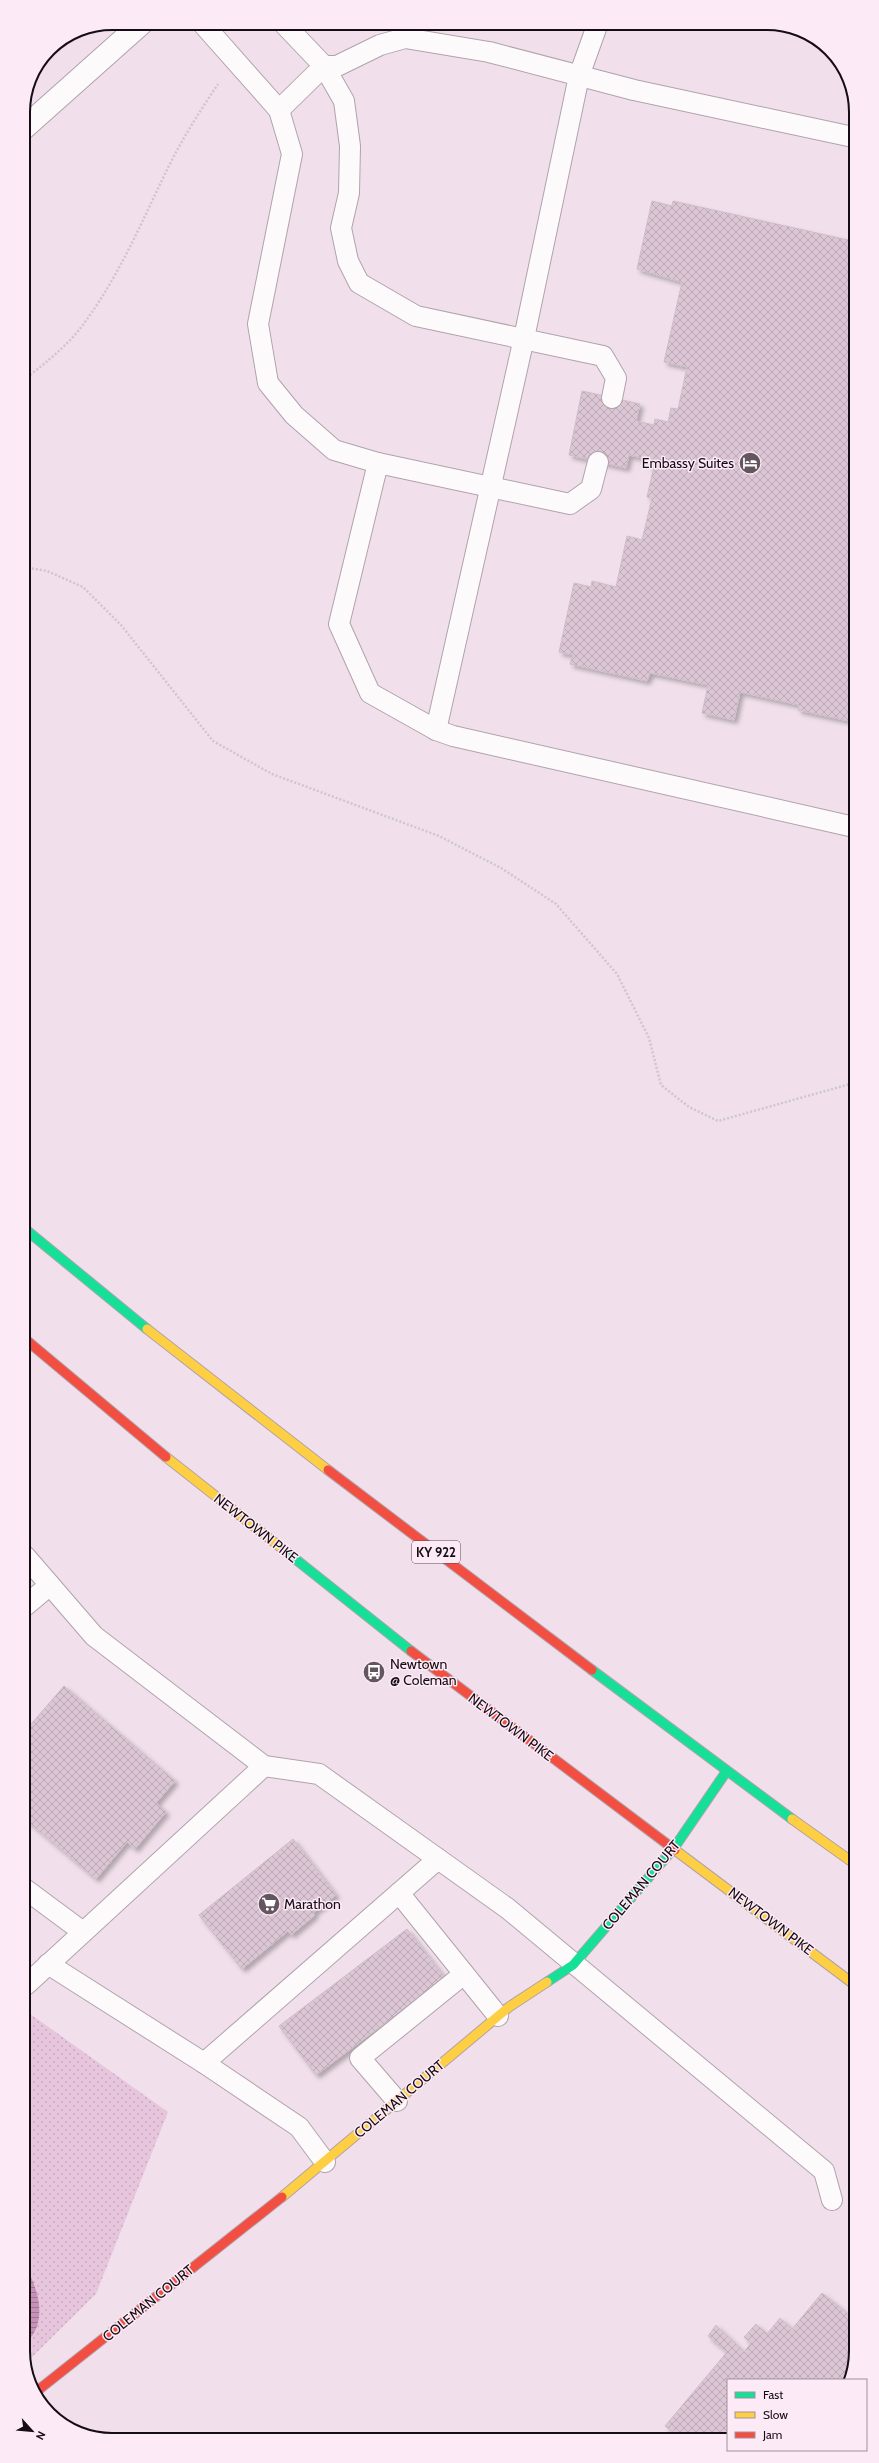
<svg xmlns="http://www.w3.org/2000/svg" width="879" height="2463" font-family="Cabin,sans-serif">
<style>
.grass{fill:url(#grass-dots)}
.water{fill:url(#water-rules)}
.building{fill:url(#building-cross-hatch);stroke:#ccbec7;filter:url(#shadow)}
.lines{fill:none;stroke-linecap:round;stroke-linejoin:round}
.lane-casing{stroke:#b0a3ab;stroke-width:22}
.street-casing{stroke:#b0a3ab;stroke-width:24}
.fast-casing{stroke:#b0a3ab;stroke-width:11}
.slow-casing{stroke:#b0a3ab;stroke-width:11}
.jam-casing{stroke:#b0a3ab;stroke-width:11}
.path{stroke:#cdc7ca;stroke-width:2.5;stroke-dasharray:2 2;stroke-linecap:butt}
.lane{stroke:#fdfafc;stroke-width:20}
.street{stroke:#fdfafc;stroke-width:22}
.fast{stroke:#16e098;stroke-width:9}
.slow{stroke:#ffcf43;stroke-width:9}
.jam{stroke:#f24e42;stroke-width:9}
.labels{text-anchor:middle;dominant-baseline:central;stroke-width:3;stroke-linejoin:round;paint-order:stroke}
.shield{fill:#fdeaf7;stroke:#5b4f57;stroke-width:1}
.shield-label{font-size:13px;font-weight:bold;fill:#160c13}
.poi-label{font-size:14px;fill:#160c13;stroke:#fdeaf7;text-anchor:start}
.street-label{font-size:14px;fill:#160c13;stroke:#fdeaf7}
.rim{fill:none;stroke:#160c13;stroke-width:2}
</style>
<defs>
<pattern id="grass-dots" width="8" height="8" patternUnits="userSpaceOnUse"><rect width="8" height="8" fill="#e7c6dd"/><path d="M2 2h.1M6 6h.1" fill="none" stroke="#c5a9bd" stroke-width="1.8" stroke-linecap="round"/></pattern>
<pattern id="water-rules" width="6" height="5" patternUnits="userSpaceOnUse"><rect width="6" height="5" fill="#c692b8"/><path d="M0 2.5h6" fill="none" stroke="#a07694"/></pattern>
<pattern id="building-cross-hatch" width="8" height="8" patternUnits="userSpaceOnUse"><rect width="8" height="8" fill="#dcc6d5"/><path d="M0 0l8 8M0 8l8-8" fill="none" stroke="#bca9b6"/></pattern>
<filter id="shadow"><feDropShadow dx="3.5" dy="3.5" stdDeviation="2" flood-color="#0004"/></filter>
</defs>
<rect width="100%" height="100%" fill="#f1e0eb"/>
<path class="grass" d="M26 2011 168 2112 96 2294 26 2363Z"/>
<path class="water" d="M26 2267C39 2291 48 2322 26 2343Z"/>
<g class="building">
<path d="M652 201 672 206 673 201 853 241 854 722 798 710 799 705 740 692 734 720 702 713 708 685 650 673 647 681 570 664 573 655 559 652 574 583 591 587 592 581 616 587 627 536 642 540 652 498 647 497 654 466 646 464 647 459 629 455 626 468 569 455 582 391 640 404 636 421 654 425 655 419 668 422 671 408 678 409 687 367 664 362 682 282 637 269Z"/>
<path d="M64 1686 175 1781 156 1803 166 1812 135 1849 127 1842 96 1879 25 1819V1731Z"/>
<path d="M293 1839 336 1895 313 1913 315 1915 291 1935 288 1931 242 1969 199 1915Z"/>
<path d="M407 1929 445 1978 316 2075 279 2026Z"/>
<path d="M822 2293 856 2320V2351L846 2380H728V2437H680L665 2426 727 2352 708 2336 716 2325 744 2352 751 2343 744 2337 756 2324 767 2334 780 2318 792 2329Z"/>
</g>
<g class="lines">
<g class="lane-casing">
<g id="lane">
<path d="M202 23 279 110 292 154 258 324 268 383 294 415 334 450 378 463 570 504 591 489 598 462"/>
<path d="M283 23 324 66 344 101 350 146 349 193 341 228 348 261 359 283 416 316 603 356 616 378 612 398"/>
<path d="M279 110 324 66H337L380 45 405 38 489 52 634 90 853 137"/>
<path d="M378 463 339 624 370 693 436 730 453 736 854 827"/>
<path d="M436 730 524 338 579 76 598 23"/>
<path d="M25 1556 94 1636 264 1766 319 1774 507 1908 824 2171 832 2200"/>
<path d="M25 1606 50 1585"/>
<path d="M25 1889 83 1932"/>
<path d="M399 1893 498 2016"/>
<path d="M48 1964 204 2063 299 2127 325 2162"/>
<path d="M26 1985 264 1766"/>
<path d="M204 2063 438 1859"/>
<path d="M397 2101 360 2058 464 1974"/>
</g>
</g>
<g class="street-casing">
<path id="street" d="M23 129 142 23"/>
</g>
<g class="fast-casing">
<g id="fast">
<path d="M25 1229 147 1329"/>
<path d="M284 1550 411 1651"/>
<path d="M592 1670 792 1819"/>
<path d="M547 1982 573 1965 674 1848 726 1772"/>
</g>
</g>
<g class="slow-casing">
<g id="slow">
<path d="M147 1329 328 1470"/>
<path d="M166 1457 284 1550"/>
<path d="M792 1819 855 1864"/>
<path d="M675 1850 855 1985"/>
<path d="M282 2197 509 2007 547 1982"/>
</g>
</g>
<g class="jam-casing">
<g id="jam">
<path d="M25 1339 166 1457"/>
<path d="M328 1470 592 1670"/>
<path d="M411 1651 675 1850"/>
<path d="M37 2391 282 2197"/>
</g>
</g>
<g class="path">
<path d="M24 380C45 363 69 345 85 322 118 277 140 226 164 176 179 144 198 114 218 84"/>
<path d="M24 567 47 571 83 587 121 625 213 741 272 774 439 836 501 868 556 904 617 974 649 1038 661 1085 689 1107 718 1121 854 1083"/>
</g>
<use href="#lane" class="lane"/>
<use href="#street" class="street"/>
<use href="#fast" class="fast"/>
<use href="#slow" class="slow"/>
<use href="#jam" class="jam"/>
</g>
<defs>
<g id="hotel-disc" transform="scale(1.15)"><circle r="9.5" fill="#63565f" stroke="#fdeaf7"/><path d="M-6-4.5h1.5V1H6V5H4.5V3h-9V5H-6ZM-4 0a1.8 1.8 0 1 1 3.6 0ZM.5 0V-2.5h3Q6-2.5 6 0Z" fill="#fff"/></g>
<g id="bus-disc" transform="scale(1.15)"><circle r="9.5" fill="#63565f" stroke="#fdeaf7"/><path d="M-5-6H5V4H4V6H2V4H-2V6H-4V4H-5ZM-3.5-4V0h7V-4ZM-3.5 1.2v1.5H-2V1.2ZM2 1.2v1.5H3.5V1.2Z" fill="#fff"/></g>
<g id="supermarket-disc" transform="scale(1.15)"><circle r="9.5" fill="#63565f" stroke="#fdeaf7"/><path d="M-6-5.5h2.5l.6 2H6L4.5 2H-2.5L-4.4-4H-6ZM-1.5 3.2a1.3 1.3 0 1 0 .1 0ZM3 3.2a1.3 1.3 0 1 0 .1 0Z" fill="#fff"/></g>
</defs>
<g fill-rule="evenodd">
<use href="#hotel-disc" x="750" y="463"/>
<use href="#bus-disc" x="374" y="1672"/>
<use href="#supermarket-disc" x="269" y="1904"/>
</g>
<g class="labels">
<rect class="shield" x="412" y="1541" width="48" height="22" rx="3"/>
<g class="shield-label">
<text x="436" y="1552">KY 922</text>
</g>
<g class="poi-label">
<text x="734" y="463" text-anchor="end">Embassy Suites</text>
<text x="390" y="1664">Newtown<tspan x="390" dy="16">@ Coleman</tspan></text>
<text x="284" y="1904">Marathon</text>
</g>
<g class="street-label">
<text transform="translate(256 1528) rotate(38)">NEWTOWN PIKE</text>
<text transform="translate(511 1727) rotate(37)">NEWTOWN PIKE</text>
<text transform="translate(641 1885) rotate(-50)">COLEMAN COURT</text>
<text transform="translate(771 1921) rotate(37)">NEWTOWN PIKE</text>
<text transform="translate(399 2099) rotate(-40)">COLEMAN COURT</text>
<text transform="translate(148 2303) rotate(-39)">COLEMAN COURT</text>
</g>
</g>
<path d="M0 0H879V2463H0ZM112 30H767A82 82 0 0 1 849 112V2351A82 82 0 0 1 767 2433H112A82 82 0 0 1 30 2351V112A82 82 0 0 1 112 30Z" fill="#fdeaf7" fill-rule="evenodd"/>
<path class="rim" d="M112 30H767A82 82 0 0 1 849 112V2351A82 82 0 0 1 767 2433H112A82 82 0 0 1 30 2351V112A82 82 0 0 1 112 30Z"/>
<rect x="727" y="2379" width="140" height="72" fill="#fdeaf7" stroke="#a1919c"/>
<rect x="735" y="2392" width="20" height="6" fill="#16e098" stroke="#a1919c"/>
<text x="763" y="2399" font-size="12" fill="#160c13">Fast</text>
<rect x="735" y="2412" width="20" height="6" fill="#ffcf43" stroke="#a1919c"/>
<text x="763" y="2419" font-size="12" fill="#160c13">Slow</text>
<rect x="735" y="2432" width="20" height="6" fill="#f24e42" stroke="#a1919c"/>
<text x="763" y="2439" font-size="12" fill="#160c13">Jam</text>
<g transform="translate(32 2431) rotate(117)" stroke="#fdeaf7" stroke-width="3" paint-order="stroke">
<path d="M0-3L7 15L0 10L-7 15Z" fill="#160c13"/>
<text y="-6" font-size="11" font-weight="bold" text-anchor="middle" fill="#160c13">N</text>
</g>
</svg>
